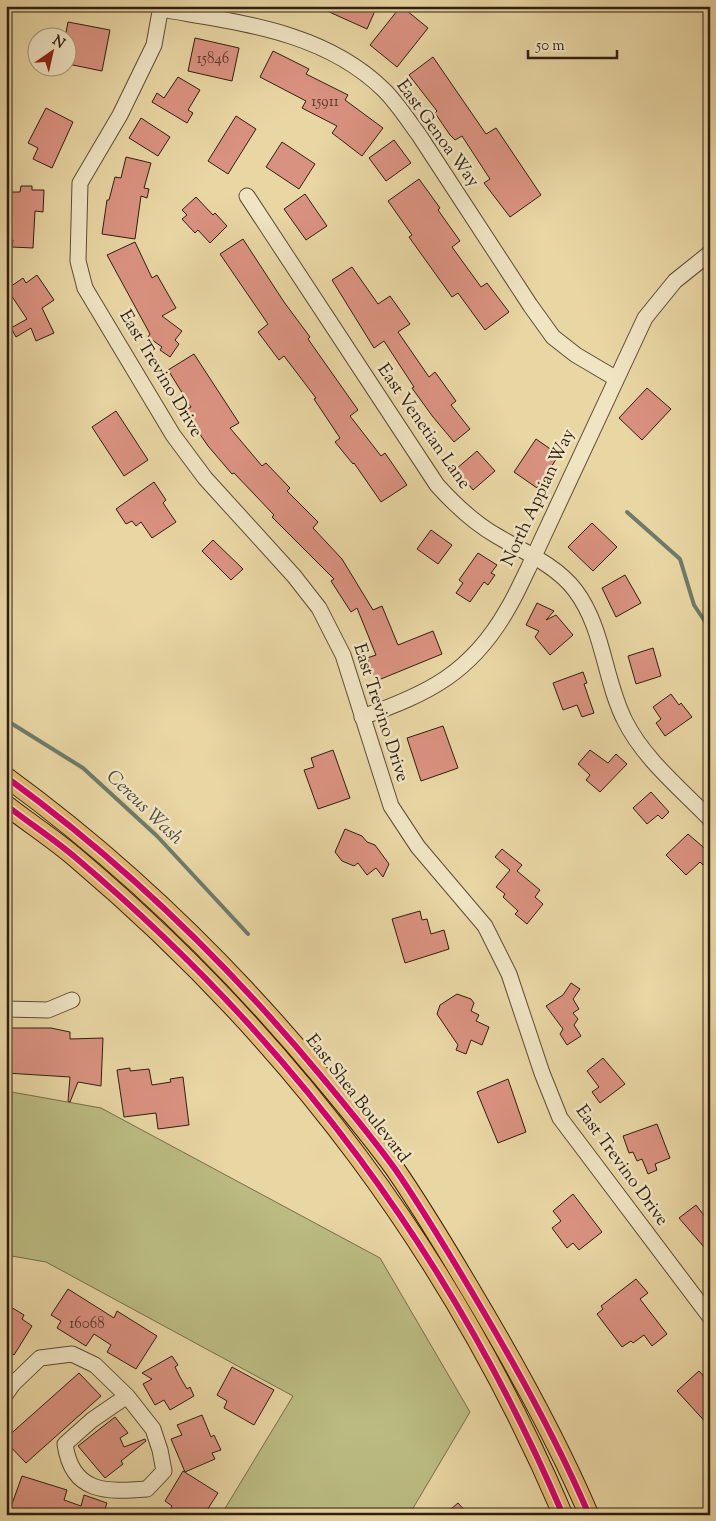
<svg xmlns="http://www.w3.org/2000/svg" width="716" height="1521" font-family="'Sorts Mill Goudy',serif">
<style>
.green{fill:#bbbc82;stroke:#756d4a}
.lines{fill:none;stroke-linecap:round;stroke-linejoin:round}
.stream{stroke:#6d7b6d;stroke-width:4}
.building{fill:#da9280;stroke:#2f1e11}
.minor-casing{stroke:#5d4c36;stroke-width:17}
.major-casing{stroke:#2f1e11;stroke-width:21}
.minor{stroke:#f0e4c3;stroke-width:15}
.major{stroke:#e4bb72;stroke-width:19}
.cycleway-casing{stroke:#f0e4c3;stroke-width:9}
.cycleway{stroke:#d6006c;stroke-width:6}
.labels{text-anchor:middle;dominant-baseline:central;stroke-width:5;stroke-linejoin:round;paint-order:stroke}
.number-label{font-size:15px;fill:#5a3b2d}
.street-label{font-size:18px;fill:#2f1e11;stroke:#f0e4c3}
.water-label{font-size:19px;font-style:italic;fill:#4e4c3f;stroke:#f0e4c3}
</style>
<rect width="100%" height="100%" fill="#e8d6a3"/>
<filter id="stains"><feTurbulence type="fractalNoise" baseFrequency=".004" numOctaves="4"/><feColorMatrix values="0 0 0 0 .2 0 0 0 0 .09 0 0 0 0 .02 0 0 0 .5 -.17"/></filter>
<radialGradient id="worn" r=".72"><stop offset=".6" stop-color="#630" stop-opacity="0"/><stop offset="1" stop-color="#630" stop-opacity=".3"/></radialGradient>
<path class="green" d="M6 1091 101 1108 380 1258 470 1412 409 1515H221L293 1396 46 1262 6 1255Z"/>
<g class="lines">
<g class="stream">
<path d="M627 512 680 559 694 605 710 629"/>
<path d="M6 720 83 768 157 836 248 934"/>
</g>
</g>
<g class="building">
<path d="M316 6H377L367 29Z"/>
<path d="M401 6 428 28 397 67 370 45Z"/>
<path d="M68 22 110 30 102 71 68 64V38H65Z"/>
<path d="M195 38 239 48 232 81 188 71Z"/>
<path d="M273 51 309 69 306 74 348 95 345 100 383 128 362 156 332 133 337 126 302 108 306 101 260 77Z"/>
<path d="M433 57 486 134 496 128 541 195 510 217 484 183 490 179 462 136 455 140 450 135 435 113 437 111 409 75Z"/>
<path d="M178 77 200 90 188 110 193 113 187 123 152 102 157 93 164 98Z"/>
<path d="M46 108 73 122 52 168 33 159 38 148 28 143Z"/>
<path d="M236 116 256 129 228 174 208 161Z"/>
<path d="M141 118 170 137 158 156 129 138Z"/>
<path d="M394 140 411 163 386 181 369 158Z"/>
<path d="M282 142 315 164 299 189 266 167Z"/>
<path d="M126 157 151 163 144 188 149 189 147 198 141 196 135 239 102 234 107 200H109L115 177 121 178Z"/>
<path d="M419 179 440 208 438 210 460 241 452 247 481 287 487 283 509 312 485 330 458 293 452 297 409 237 412 235 388 201Z"/>
<path d="M21 186H32V190H44L43 212 35 211 33 248 12 247 13 240 6 239V192H20Z"/>
<path d="M305 194 327 226 306 240 284 209Z"/>
<path d="M196 197 213 215 215 213 227 226 210 243 198 230 195 233 182 219 187 215 182 210Z"/>
<path d="M243 239 284 302 310 337 308 339 358 410 350 416 381 456 385 453 407 485 381 502 354 463 353 464 335 442 340 438 314 399 316 398 284 356 279 360 258 332 268 324 220 254Z"/>
<path d="M135 242 152 278 157 275 176 308 162 316 182 331 175 340 179 344 170 357 160 350 162 347 148 337 150 334 107 255Z"/>
<path d="M352 267 378 304 390 296 410 324 398 332 429 377 435 372 456 401 451 405 470 429 454 442 433 417 412 388 414 387 384 341 374 348 332 280Z"/>
<path d="M37 275 54 300 42 308 54 333 36 341 31 328 16 337 11 328 27 319 7 289 23 278 26 283Z"/>
<path d="M194 354 239 423 230 428 262 466 266 463 290 488 287 491 318 522 313 528 342 559 373 610 382 606 398 645 433 631 442 654 376 681 367 658 376 655 357 608 351 612 331 581 334 579 272 517 274 515 234 473 232 474 208 446 184 411 191 407 168 370Z"/>
<path d="M647 388 671 409 642 440 619 418Z"/>
<path d="M116 411 148 460 124 476 92 427Z"/>
<path d="M536 439 559 455 537 488 514 472Z"/>
<path d="M477 451 495 471 473 490 456 469Z"/>
<path d="M154 482 166 500 163 503 176 522 152 538 141 522 136 526 132 521 126 524 116 509Z"/>
<path d="M592 523 617 547 593 571 568 547Z"/>
<path d="M431 530 452 545 438 564 417 549Z"/>
<path d="M213 540 243 569 231 580 202 551Z"/>
<path d="M478 553 497 565 491 573 495 575 488 585 484 582 470 602 456 593 463 583 459 580Z"/>
<path d="M625 575 641 603 616 617 602 588Z"/>
<path d="M537 603 554 611 546 620 556 615 573 635 550 655 535 637 539 631 526 625Z"/>
<path d="M653 648 661 676 636 684 628 656Z"/>
<path d="M583 672 587 683 584 684 594 713 582 717 577 705 563 710 553 683Z"/>
<path d="M671 694 679 705 681 703 692 717 665 736 656 723 661 719 653 707Z"/>
<path d="M443 726 458 768 421 781 407 738Z"/>
<path d="M333 750 350 798 318 809 304 770 314 767 311 758Z"/>
<path d="M590 750 608 763 616 754 627 764 600 792 586 780 590 775 578 764Z"/>
<path d="M651 792 669 812 662 819 658 815 647 824 633 808Z"/>
<path d="M345 829 362 836 367 842 375 845 389 864 383 877 376 868 367 875 358 863 354 866 342 861 335 852Z"/>
<path d="M688 834 710 853V858L703 865 700 862 686 875 666 855Z"/>
<path d="M502 849 522 865 517 871 540 890 535 897 543 904 527 924 515 914 518 911 503 897 505 894 496 887 510 870 495 857Z"/>
<path d="M420 911 422 920 427 919 431 934 444 930 449 949 405 963 392 919Z"/>
<path d="M571 983 580 989 573 999 579 1009 573 1013 578 1019 574 1025 581 1036 567 1045 560 1034 563 1029 546 1006 563 995Z"/>
<path d="M457 994 471 999 474 1003 471 1011 479 1015 476 1021 489 1027 482 1045 471 1040 466 1054 456 1050 458 1045 437 1014 440 1005Z"/>
<path d="M6 1028H51L70 1032V1039L103 1038 101 1086 78 1082 70 1102 68 1101 70 1077 6 1073Z"/>
<path d="M603 1058 625 1084 600 1103 592 1092 599 1087 587 1071Z"/>
<path d="M130 1068V1071L149 1069 152 1085 171 1082 170 1079 183 1077 189 1125 158 1129 156 1113 124 1117 117 1070Z"/>
<path d="M508 1079 526 1132 498 1143 477 1092Z"/>
<path d="M657 1124 670 1158 655 1164 657 1170 648 1174 642 1159 637 1161 633 1152 629 1153 623 1136Z"/>
<path d="M573 1194 602 1232 579 1250 573 1243 567 1248 552 1228 561 1221 553 1211Z"/>
<path d="M696 1205 710 1223V1254L679 1218Z"/>
<path d="M636 1279 648 1293 640 1299 667 1334 652 1346 644 1335 633 1343 631 1341 622 1347 597 1314 603 1309 601 1306Z"/>
<path d="M68 1289 114 1318 117 1311 157 1336 136 1369 107 1352 111 1345 94 1334 86 1346 57 1328 61 1321 51 1315Z"/>
<path d="M6 1304 24 1315 22 1319 32 1326 14 1355 6 1350Z"/>
<path d="M172 1356 178 1365 175 1367 180 1377 187 1389 190 1387 194 1396 170 1410 164 1400 155 1405 143 1384 152 1379 142 1373Z"/>
<path d="M232 1367 274 1390 254 1425 224 1408 227 1401 217 1395Z"/>
<path d="M699 1371 710 1383V1427L677 1391Z"/>
<path d="M79 1373 101 1396 26 1463 6 1442V1438Z"/>
<path d="M202 1415 211 1437 214 1435 221 1450 212 1453 215 1459 185 1472 171 1439 182 1435 177 1425Z"/>
<path d="M115 1417 128 1433 120 1438 124 1447 145 1439 146 1441 121 1461 123 1464 105 1478 78 1446Z"/>
<path d="M183 1471 218 1493 204 1515H167L172 1506 165 1501Z"/>
<path d="M22 1476 67 1490 64 1500 81 1506 84 1495 107 1503 103 1515H8Z"/>
<path d="M458 1503 469 1515H444Z"/>
</g>
<g class="lines">
<g class="minor-casing">
<g id="minor">
<path d="M161 6 154 45 120 115 80 183 78 261 85 288 173 435 205 478 294 576 319 608 343 655 391 806 418 847 485 926 509 974 542 1073 560 1118 710 1317"/>
<path d="M161 9C240 23 324 31 384 90 397 103 408 120 419 135L530 305 553 337 576 355 615 378"/>
<path d="M247 196 437 485C455 505 474 523 497 536 524 552 556 565 575 590 604 628 604 680 625 721 644 759 681 789 710 819"/>
<path d="M362 717C428 694 471 673 507 610 515 597 521 583 528 569L645 318 675 281 710 253"/>
<path d="M6 1009 48 1010 72 1000"/>
<path d="M6 1394 13 1384 40 1358 72 1354 95 1365 127 1396 153 1429 160 1450 164 1471 147 1489C107 1492 72 1494 65 1444L92 1420 127 1396"/>
</g>
</g>
<g class="major-casing">
<g id="major">
<path d="M6 777C124 863 228 964 321 1076 346 1106 372 1137 395 1169 424 1211 450 1255 476 1299 517 1368 557 1440 589 1515"/>
<path d="M6 805C29 823 54 839 76 858 291 1040 452 1255 563 1515"/>
</g>
</g>
<use href="#minor" class="minor"/>
<use href="#major" class="major"/>
<g class="cycleway-casing">
<g id="cycleway">
<path d="M6 777C124 863 228 964 321 1076 346 1106 372 1137 395 1169 424 1211 450 1255 476 1299 517 1368 557 1440 589 1515"/>
<path d="M6 805C29 823 54 839 76 858 291 1040 452 1255 563 1515"/>
</g>
</g>
<use href="#cycleway" class="cycleway"/>
</g>
<g class="labels">
<g class="number-label">
<text x="213" y="59">15846</text>
<text x="325" y="102">15911</text>
<text x="87" y="1324">16068</text>
</g>
<g class="street-label">
<text transform="translate(437 134) rotate(54)">East Genoa Way</text>
<text transform="translate(160 374) rotate(59)">East Trevino Drive</text>
<text transform="translate(423 427) rotate(55)">East Venetian Lane</text>
<text transform="translate(539 498) rotate(-65)">North Appian Way</text>
<text transform="translate(380 713) rotate(72)">East Trevino Drive</text>
<text transform="translate(357 1099) rotate(52)">East Shea Boulevard</text>
<text transform="translate(621 1166) rotate(54)">East Trevino Drive</text>
</g>
<g class="water-label">
<text transform="translate(144 808) rotate(44)">Cereus Wash</text>
</g>
</g>
<rect width="716" height="1521" fill="none" stroke="#e8d6a3" stroke-width="25"/>
<rect x="8" y="8" width="701" height="1506" fill="none" stroke="#2f1e11" stroke-width="2.5"/>
<rect x="12" y="12" width="691" height="1496" fill="none" stroke="#2f1e11"/>
<g transform="translate(52 52) rotate(34)"><circle r="24" fill="#f0e4c3" stroke="#a3957c"/>
<path d="M0-4L9 19L0 12L-9 19Z" fill="#8f2418"/>
<text y="-8" font-size="14" font-weight="bold" text-anchor="middle" fill="#2f1e11">N</text>
</g>
<path d="M528 50v8h89v-8" fill="none" stroke="#2f1e11" stroke-width="2.5"/>
<text x="536" y="50" font-size="15" fill="#2f1e11" stroke="#f0e4c3" stroke-width="4" paint-order="stroke">50 m</text>
<rect width="100%" height="100%" filter="url(#stains)"/>
<rect width="100%" height="100%" fill="url(#worn)"/>
</svg>
